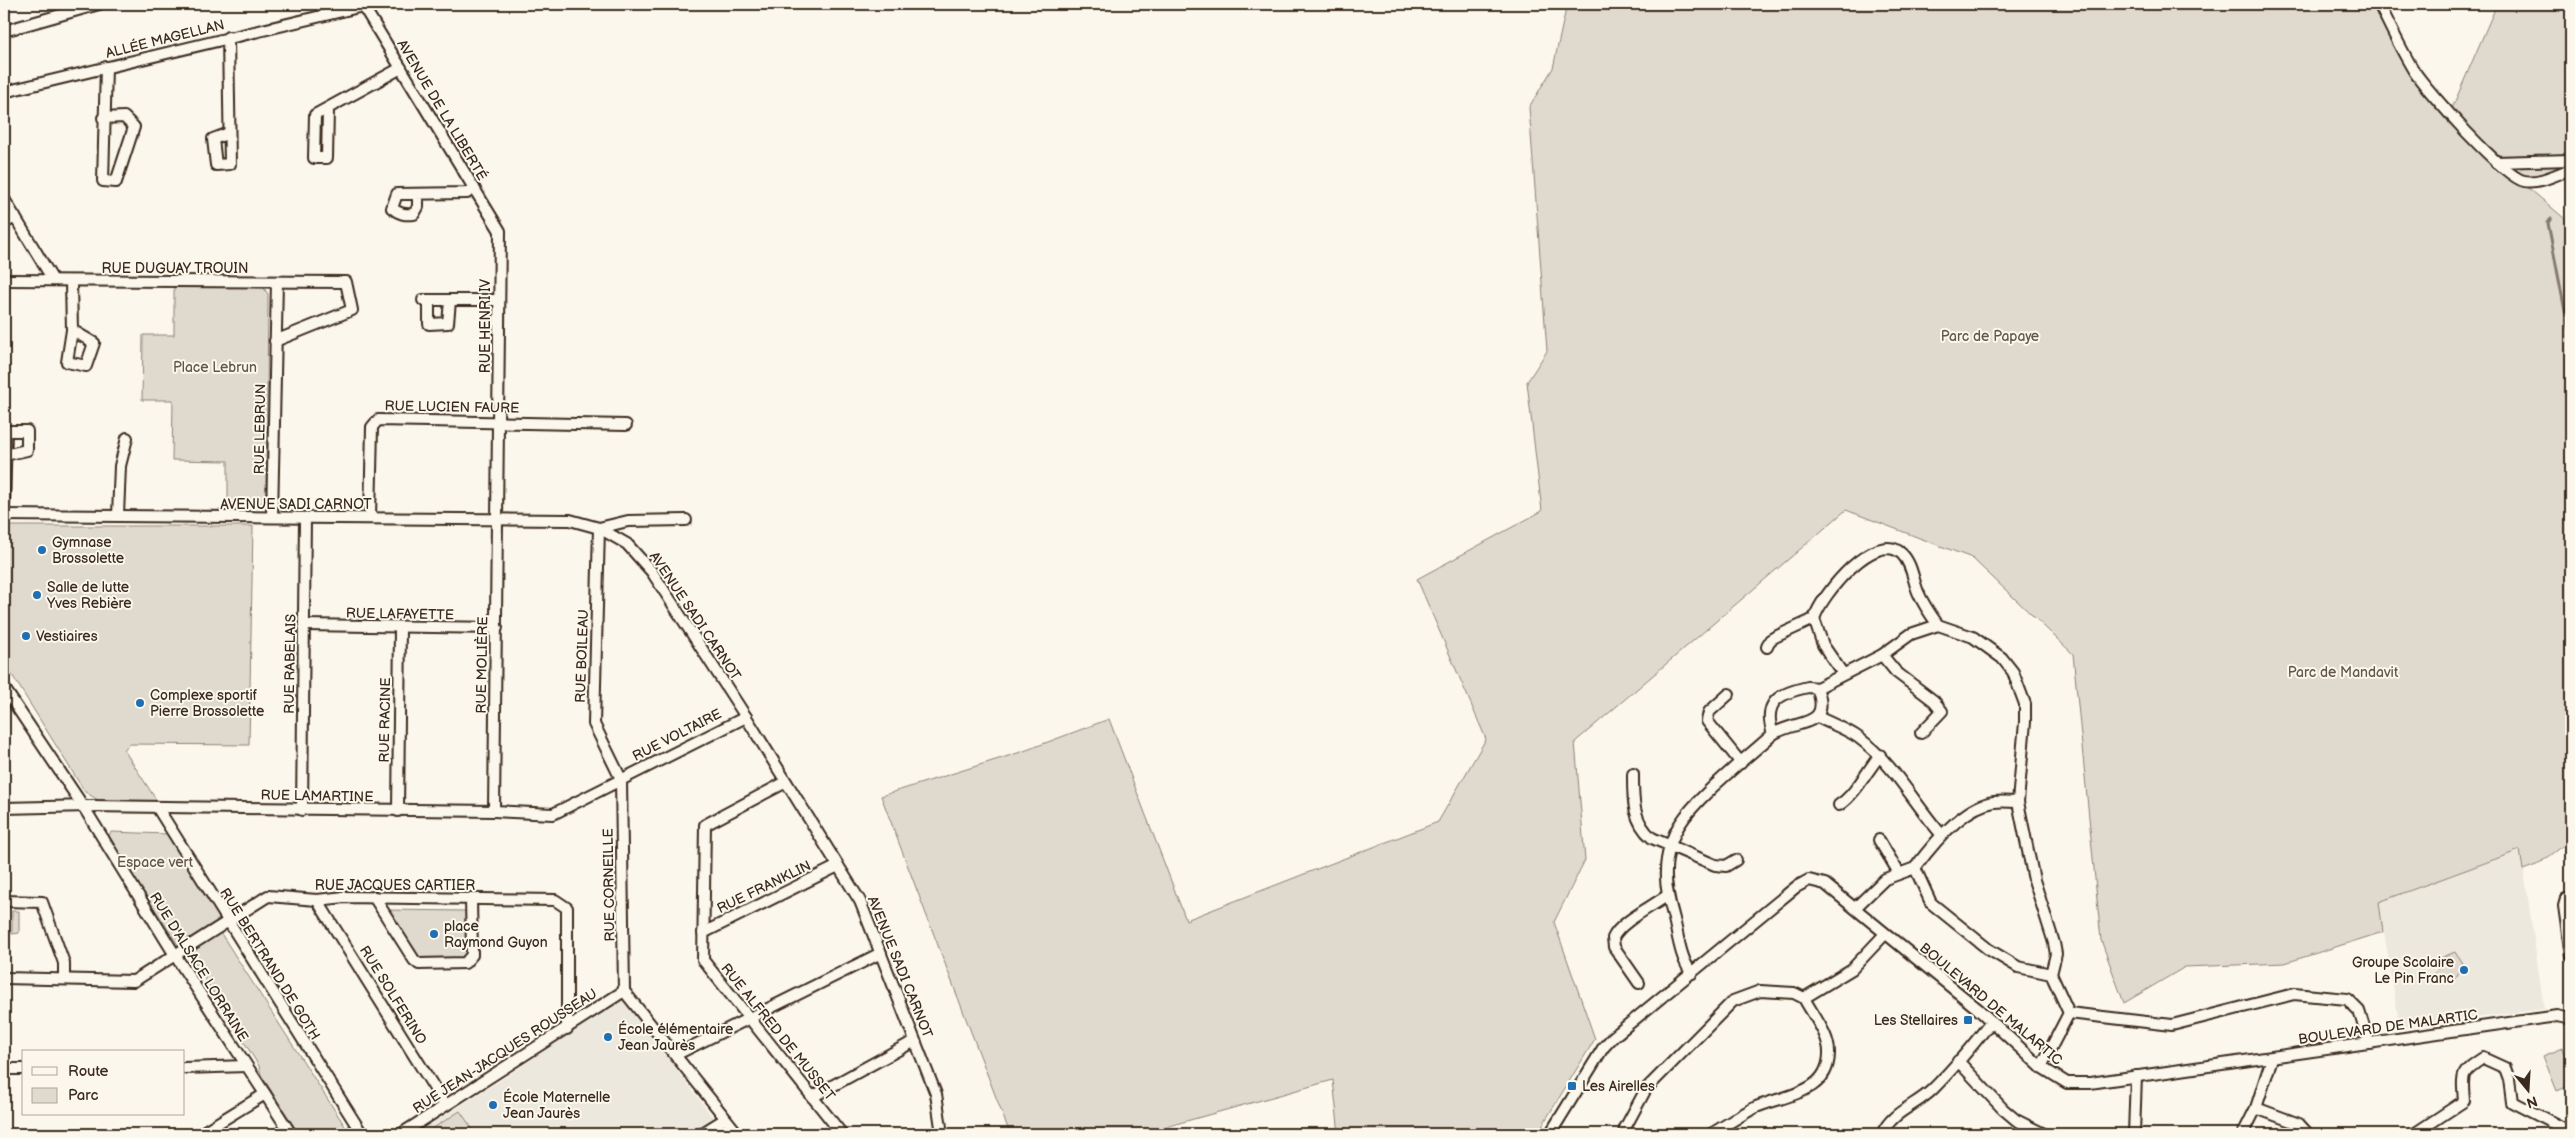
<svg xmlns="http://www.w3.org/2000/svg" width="2575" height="1138" font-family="'Balsamiq Sans',sans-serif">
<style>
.built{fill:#ede8dd}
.green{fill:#dfd9ce;stroke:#8d8276}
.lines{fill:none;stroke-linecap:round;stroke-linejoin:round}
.stream{stroke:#85796d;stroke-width:3}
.minor-casing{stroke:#3b2a1e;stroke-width:14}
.minor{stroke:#fbf7ec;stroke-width:10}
.poi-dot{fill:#1f6fb2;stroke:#fbf7ec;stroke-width:2}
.labels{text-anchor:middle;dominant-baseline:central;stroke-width:4;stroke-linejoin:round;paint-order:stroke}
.street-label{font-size:14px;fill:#3b2a1e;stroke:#fbf7ec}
.park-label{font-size:14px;fill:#64564a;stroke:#fbf7ec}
.poi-label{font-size:14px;fill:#3b2a1e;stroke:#fbf7ec;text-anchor:start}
</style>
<rect width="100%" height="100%" fill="#fbf7ec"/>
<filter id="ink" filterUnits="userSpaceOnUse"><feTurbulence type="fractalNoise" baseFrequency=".02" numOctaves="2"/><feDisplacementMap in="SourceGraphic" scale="10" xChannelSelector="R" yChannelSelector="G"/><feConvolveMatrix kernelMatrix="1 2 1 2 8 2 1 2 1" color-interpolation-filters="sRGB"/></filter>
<g filter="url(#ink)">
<g class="built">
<path d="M2521 850 2544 1009 2400 1028 2379 902Z"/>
<path d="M622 998 715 1120 692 1134H415L507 1076Z"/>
</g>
<g class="green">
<path d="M1567 4H2169L2182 8 2184 4H2379L2408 60 2450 113 2497 4H2571V159L2559 164 2560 167 2558 170 2518 179 2571 224V840L2539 864 2523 870 2520 850 2379 902 2383 932 2285 963 2185 967 2124 1003 2101 940 2073 654 1972 558 1846 510 1575 742 1585 860 1554 922 1595 1039 1537 1134H1339L1333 1080 1140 1134H1010L881 796 1024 751 1109 719 1186 920 1438 822 1486 739 1417 579 1542 511 1527 382 1547 351 1529 107 1553 68Z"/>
<path d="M174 286 263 287 268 294 266 497 263 503 228 504V461L172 460 173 400H142L143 335H174Z"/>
<path d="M4 526H253L249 745 129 744 124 750 157 801 98 800 85 792 4 662Z"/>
<path d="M111 832 167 834 219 917 217 925 183 946 178 945 108 837Z"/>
<path d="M385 910 469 911 467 959 419 961Z"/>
<path d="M12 911H19V933L12 934Z"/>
<path d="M220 932 350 1134H299L261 1075 259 1066 188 952Z"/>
<path d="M2455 952 2463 965 2455 979 2438 982 2433 974 2438 970 2436 960Z"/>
<path d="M2563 1048 2571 1069V1085L2557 1091 2543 1056Z"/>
<path d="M460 1111 476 1134H424Z"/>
</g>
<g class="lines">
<path class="stream" d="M2551 218 2548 223 2571 342"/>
<g class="minor-casing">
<g id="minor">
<path d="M362 4 500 231 494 811"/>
<path d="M2379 4C2390 26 2401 50 2414 71 2427 91 2504 177 2524 181 2539 184 2557 174 2571 169"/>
<path d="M4 31 99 4"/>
<path d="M228 37 230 164 216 165 213 139 229 133"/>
<path d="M4 92 363 6"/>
<path d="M328 110 327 158H314L315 115 401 68"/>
<path d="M103 118 124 117 134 127 116 182 103 181 106 67"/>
<path d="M2496 162 2571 160"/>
<path d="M418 194V207L414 214C405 215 399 214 392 208L397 194 467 193 474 188"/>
<path d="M4 199 53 280"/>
<path d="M4 223 15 217"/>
<path d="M4 280 346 282 352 310 275 341"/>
<path d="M71 282 72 330 94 343 86 366 67 362 72 330"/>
<path d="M423 300H499"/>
<path d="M429 300V324L448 323 450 301"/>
<path d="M4 505 6 431H27V450L5 455"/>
<path d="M4 515 570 520 599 528 627 544 652 572 746 717 860 901 936 1094 942 1134"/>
<path d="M118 515 120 466 127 438"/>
<path d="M272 517 277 282"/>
<path d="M370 518 372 427 378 420 626 425"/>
<path d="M304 625 497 628"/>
<path d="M1767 647 1770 640 1775 637 1814 619"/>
<path d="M1882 655 1896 672 1934 701 1942 711 1921 733"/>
<path d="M1843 674 1823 645 1814 619C1821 595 1876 528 1902 554 1912 564 1913 580 1918 592 1923 604 1930 614 1938 625"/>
<path d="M1808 687 1817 688C1832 728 1798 719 1773 734 1762 701 1780 693 1808 687Z"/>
<path d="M4 688 83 806 175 955 291 1134"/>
<path d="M1817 688 1882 655 1911 634 1938 625 1973 637 2002 658 2013 672 2025 704V722L2018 802 2034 880 2054 943 2056 954 2051 974"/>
<path d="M1729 694 1709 712 1707 721 1741 763"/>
<path d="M1818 717C1831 724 1847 729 1859 738 1894 764 1913 802 1941 834"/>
<path d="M1633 774C1633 798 1632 821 1652 838L1715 865 1726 866 1736 860"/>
<path d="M786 782 705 825 703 960 842 1134"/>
<path d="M1839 805C1855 795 1867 771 1880 755"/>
<path d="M157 807 362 1134"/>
<path d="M4 808 89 806 494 811 553 814 746 717"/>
<path d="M302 810 305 518"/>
<path d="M398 811 400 628"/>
<path d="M1879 840 1899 873"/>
<path d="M1915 868C1932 845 1964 806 1994 802 2002 801 2010 802 2018 802"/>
<path d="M374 897 414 960 419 964 465 963 472 955 471 898"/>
<path d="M2571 898 2566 899 2564 906 2571 956"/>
<path d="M317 900 445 1105"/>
<path d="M4 901 42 902 64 963V979"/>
<path d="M1855 908 1885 879 1915 868 1931 903 1988 949 2018 967 2051 974 2069 1013 2172 1025 2294 994 2347 999 2359 1011 2369 1043"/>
<path d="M703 933 838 866"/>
<path d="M1692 973C1681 961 1678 936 1674 919 1670 904 1665 887 1666 871 1666 856 1672 836 1680 824 1698 795 1747 758 1773 734"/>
<path d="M4 978 134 981 268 896 317 900 345 897 555 900 567 908V1029"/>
<path d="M1639 983 1614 947 1613 938C1620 922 1653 906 1668 895"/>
<path d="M624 991 621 779 594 724 599 528 628 521 686 520"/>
<path d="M624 991 738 1134"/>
<path d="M1804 998 1852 969 1885 934"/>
<path d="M675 1055 881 953"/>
<path d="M1958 1061 2003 1109 2016 1120 2044 1134"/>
<path d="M2041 1067 2069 1013"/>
<path d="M184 1068 246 1066"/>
<path d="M4 1069H24"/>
<path d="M812 1097 909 1044 916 1043"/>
<path d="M2256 1108 2299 1124 2308 1134"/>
<path d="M200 1134 265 1094"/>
<path d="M401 1134 624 991"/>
<path d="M701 1134 725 1119"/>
<path d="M1550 1134 1603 1048 1613 1037 1796 887 1809 880 1825 884 1978 1009 2041 1067 2067 1083H2090L2557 1016 2571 1019"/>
<path d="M1624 1134 1625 1128 1646 1089 1733 1001 1760 991 1794 993 1804 998"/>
<path d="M1711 1134C1725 1126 1739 1116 1754 1108 1782 1095 1828 1095 1829 1054 1830 1035 1812 1014 1804 998"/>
<path d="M1882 1134C1892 1111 1916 1106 1933 1089 1954 1068 1973 1045 1991 1022"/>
<path d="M2134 1134 2136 1076"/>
<path d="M2243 1134 2256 1108 2272 1058"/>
<path d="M2414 1134 2464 1101C2462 1074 2460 1073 2483 1058L2505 1068 2509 1079 2512 1102 2571 1132"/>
</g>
</g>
<use href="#minor" class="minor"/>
</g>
</g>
<g class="poi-dot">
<circle cx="42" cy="550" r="5"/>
<circle cx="37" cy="595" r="5"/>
<circle cx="26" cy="636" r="5"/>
<circle cx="140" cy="703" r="5"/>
<circle cx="434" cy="934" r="5"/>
<circle cx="2464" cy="970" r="5"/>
<rect x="1963" y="1015" width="10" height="10" rx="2.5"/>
<circle cx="608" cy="1037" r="5"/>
<rect x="1567" y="1081" width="10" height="10" rx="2.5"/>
<circle cx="493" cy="1105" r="5"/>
</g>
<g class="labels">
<g class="street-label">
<text transform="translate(165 39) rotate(-14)">ALLÉE MAGELLAN</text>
<text transform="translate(442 110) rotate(59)">AVENUE DE LA LIBERTÉ</text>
<text x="175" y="268">RUE DUGUAY TROUIN</text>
<text transform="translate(485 326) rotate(-90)">RUE HENRI IV</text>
<text transform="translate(452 407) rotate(1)">RUE LUCIEN FAURE</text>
<text transform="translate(260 429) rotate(-89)">RUE LEBRUN</text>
<text x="296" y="504">AVENUE SADI CARNOT</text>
<text transform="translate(400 614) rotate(1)">RUE LAFAYETTE</text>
<text transform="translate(695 616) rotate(56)">AVENUE SADI CARNOT</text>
<text transform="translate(582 656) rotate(-88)">RUE BOILEAU</text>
<text transform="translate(290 664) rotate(-89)">RUE RABELAIS</text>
<text transform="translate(482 665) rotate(-89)">RUE MOLIÈRE</text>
<text transform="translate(385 720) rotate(-89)">RUE RACINE</text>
<text transform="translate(677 735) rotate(-27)">RUE VOLTAIRE</text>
<text transform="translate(317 796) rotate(1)">RUE LAMARTINE</text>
<text x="395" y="885">RUE JACQUES CARTIER</text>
<text transform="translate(609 885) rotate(-91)">RUE CORNEILLE</text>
<text transform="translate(764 887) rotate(-26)">RUE FRANKLIN</text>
<text transform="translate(270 964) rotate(58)">RUE BERTRAND DE GOTH</text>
<text transform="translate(199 967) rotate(58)">RUE D'ALSACE LORRAINE</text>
<text transform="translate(900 967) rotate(68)">AVENUE SADI CARNOT</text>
<text transform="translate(393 995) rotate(58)">RUE SOLFERINO</text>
<text transform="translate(1991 1004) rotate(40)">BOULEVARD DE MALARTIC</text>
<text transform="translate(2388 1027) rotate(-8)">BOULEVARD DE MALARTIC</text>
<text transform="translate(778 1032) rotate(51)">RUE ALFRED DE MUSSET</text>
<text transform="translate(505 1051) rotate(-33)">RUE JEAN-JACQUES ROUSSEAU</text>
</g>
<g class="park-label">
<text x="1990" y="336">Parc de Papaye</text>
<text x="215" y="367">Place Lebrun</text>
<text x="2343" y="672">Parc de Mandavit</text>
<text x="155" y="862">Espace vert</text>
</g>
<g class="poi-label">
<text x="52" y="542">Gymnase<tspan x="52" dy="16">Brossolette</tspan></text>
<text x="47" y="587">Salle de lutte<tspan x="47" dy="16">Yves Rebière</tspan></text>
<text x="36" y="636">Vestiaires</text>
<text x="150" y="695">Complexe sportif<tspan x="150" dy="16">Pierre Brossolette</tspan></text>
<text x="444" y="926">place<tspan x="444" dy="16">Raymond Guyon</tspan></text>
<text x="2454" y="962" text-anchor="end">Groupe Scolaire<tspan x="2454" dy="16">Le Pin Franc</tspan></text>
<text x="1958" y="1020" text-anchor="end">Les Stellaires</text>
<text x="618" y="1029">École élémentaire<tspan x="618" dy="16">Jean Jaurès</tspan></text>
<text x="1582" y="1086">Les Airelles</text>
<text x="503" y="1097">École Maternelle<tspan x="503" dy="16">Jean Jaurès</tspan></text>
</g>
</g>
<rect width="2575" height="1138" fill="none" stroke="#fbf7ec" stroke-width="20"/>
<rect x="10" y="10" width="2555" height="1118" fill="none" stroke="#3b2a1e" stroke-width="2" filter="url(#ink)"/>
<rect x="22" y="1050" width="162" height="65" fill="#fbf7ec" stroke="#aea59a"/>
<rect x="32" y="1067" width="25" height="8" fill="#fbf7ec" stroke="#aea59a"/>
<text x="68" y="1076" font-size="15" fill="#3b2a1e">Route</text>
<rect x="32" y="1088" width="25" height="15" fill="#dfd9ce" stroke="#aea59a"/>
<text x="68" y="1100" font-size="15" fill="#3b2a1e">Parc</text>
<g transform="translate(2528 1090) rotate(162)" stroke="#fbf7ec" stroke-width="4" paint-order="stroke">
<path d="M0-4L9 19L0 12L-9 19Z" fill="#3b2a1e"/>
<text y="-8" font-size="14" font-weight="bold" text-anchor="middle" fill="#3b2a1e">N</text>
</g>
</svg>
